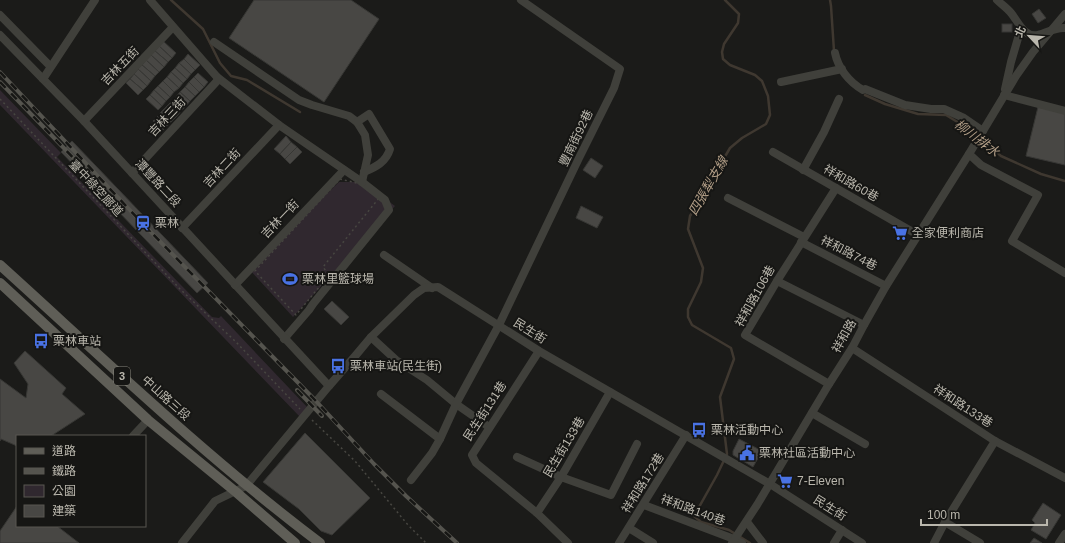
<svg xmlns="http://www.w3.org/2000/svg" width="1065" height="543" font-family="Helvetica,'Noto Sans TC',sans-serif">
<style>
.green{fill:#30282f}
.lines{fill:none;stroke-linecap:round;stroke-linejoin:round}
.stream{stroke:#3f3830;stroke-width:2.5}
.building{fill:#484744;stroke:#373734}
.path{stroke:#474641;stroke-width:1.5;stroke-dasharray:2 3;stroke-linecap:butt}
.minor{stroke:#40403b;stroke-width:8}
.major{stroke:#5f5e57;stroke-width:10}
.rail-casing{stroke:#55544e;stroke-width:4}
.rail{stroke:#161614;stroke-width:2.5;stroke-dasharray:8;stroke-linecap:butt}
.labels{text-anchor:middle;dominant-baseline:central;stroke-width:4;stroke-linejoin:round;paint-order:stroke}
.shield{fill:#161614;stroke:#89877f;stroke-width:1}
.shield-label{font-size:11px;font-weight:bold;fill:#bab7ad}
.street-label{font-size:12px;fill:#bab7ad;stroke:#161614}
.poi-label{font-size:12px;fill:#bab7ad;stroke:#161614;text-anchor:start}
.water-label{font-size:13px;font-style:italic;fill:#b29e87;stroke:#161614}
</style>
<rect width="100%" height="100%" fill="#1b1b19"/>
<g class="green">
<path d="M0 90 61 153 57 157 212 317 219 318 221 316 308 408 300 417 0 105Z"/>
<path d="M339 182H362L395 206 293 317 249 269Z"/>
</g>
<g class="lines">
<g class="stream">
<path d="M171 0 203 29 220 63 231 76 247 80 300 112"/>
<path d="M725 0 739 14 738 23 724 44 722 52 723 59 730 65 755 75 762 81 768 96 770 115 766 124 742 138 730 148 690 216 688 229 703 268 701 282 688 309V317L692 325 731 348 734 359 720 397 727 454 717 475 694 516 701 522 729 530 750 543"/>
<path d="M830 0 831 6 834 51"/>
<path d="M865 95 885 104 918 114 946 115 972 131 1001 156 1041 174 1065 181"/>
</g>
</g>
<g class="building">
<path d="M254 0H351L379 19 324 102 229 38Z"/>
<path d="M1039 9 1046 18 1038 23 1032 14Z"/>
<rect x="1002" y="24" width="10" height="8"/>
<path d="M163 41 176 53 172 58 159 46Z"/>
<path d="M159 46 172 58 168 62 155 51Z"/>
<path d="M155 51 168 62 164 67 151 55Z"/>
<path d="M188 54 200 65 195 70 184 59Z"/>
<path d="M151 55 164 67 159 72 146 60Z"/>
<path d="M184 59 195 70 191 74 179 63Z"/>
<path d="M146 60 159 72 155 76 142 65Z"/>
<path d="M179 63 191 74 187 79 175 68Z"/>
<path d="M142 65 155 76 151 81 138 69Z"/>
<path d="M175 68 187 79 183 83 171 72Z"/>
<path d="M138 69 151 81 147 86 134 74Z"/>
<path d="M171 72 183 83 179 88 167 77Z"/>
<path d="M198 73 208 82 204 87 194 77Z"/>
<path d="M134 74 147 86 143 90 130 79Z"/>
<path d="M167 77 179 88 174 92 163 81Z"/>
<path d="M194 77 204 87 199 92 189 82Z"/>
<path d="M130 79 143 90 138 95 126 83Z"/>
<path d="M163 81 174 92 170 97 158 86Z"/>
<path d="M189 82 199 92 195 96 185 87Z"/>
<path d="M158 86 170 97 166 101 154 90Z"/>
<path d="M185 87 195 96 190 101 180 92Z"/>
<path d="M154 90 166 101 162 106 150 95Z"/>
<path d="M180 92 190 101 186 106 176 97Z"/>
<path d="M150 95 162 106 158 110 146 99Z"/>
<path d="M176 97 186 106 181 111 171 102Z"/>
<path d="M171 102 181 111 177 116 167 106Z"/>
<path d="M167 106 177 116 172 121 162 111Z"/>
<path d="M1038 107 1065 113V165L1026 156Z"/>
<path d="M162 111 172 121 168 125 158 116Z"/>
<path d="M158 116 168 125 163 130 153 121Z"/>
<path d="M286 136 291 142 280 154 274 149Z"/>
<path d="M72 141 208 283 197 293 61 152Z"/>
<path d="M291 142 297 147 285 159 280 154Z"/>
<path d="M297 147 302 152 290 164 285 159Z"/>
<path d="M591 158 603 166 595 178 583 170Z"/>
<path d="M581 206 603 217 597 228 576 218Z"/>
<path d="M332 301 349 317 341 325 324 309Z"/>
<path d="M25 351 66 388 62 394 85 414 51 436H17V446L1 439 0 441V379L26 398 28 384 14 363Z"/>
<path d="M305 433 370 498 332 535 321 531 299 509 263 482Z"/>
<path d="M739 439 762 451 753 467 733 455V451Z"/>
<path d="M1043 503 1061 515 1046 539 1031 530 1035 523 1032 520Z"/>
<path d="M17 506V526H57L79 543H0V531Z"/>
<path d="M1034 538 1042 543H1030Z"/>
</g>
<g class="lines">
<g class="path">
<path d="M0 99 180 289 235 341 300 409"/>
<path d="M340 179 361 184 379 198 323 267 329 275 296 315 255 271Z"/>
<path d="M312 420 355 461 408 525 426 543"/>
</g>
<g class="minor">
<path d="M150 0 217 77 279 125 362 182 385 200 389 210 313 304 309 310 284 339"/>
<path d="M997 0C1001 4 1007 8 1011 13 1018 21 1024 38 1038 35 1047 33 1055 27 1065 28"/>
<path d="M0 15 50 66"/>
<path d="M0 35 84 121 329 386"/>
<path d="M214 42 299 100 312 105 349 116 357 122 365 135 368 155 362 182"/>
<path d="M835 53C838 68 849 82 863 90L865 89 905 105 931 109H944L964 118 983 131"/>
<path d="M43 79 95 0"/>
<path d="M781 82 842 69"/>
<path d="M1005 89 1011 62 1021 28"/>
<path d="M1004 95 1065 111"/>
<path d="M84 121 173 27"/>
<path d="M357 122 369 114 390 149C386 162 376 167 364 172"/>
<path d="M773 152 918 235"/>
<path d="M969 154 981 165 1038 195 1012 241 1065 273"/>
<path d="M803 170 824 132 839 99"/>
<path d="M132 173 218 80 217 77"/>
<path d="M728 198 804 237"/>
<path d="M182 228 279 125"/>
<path d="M801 242 886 286"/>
<path d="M384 255 432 288"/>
<path d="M777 281 864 325"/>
<path d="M235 285 344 170"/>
<path d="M371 337 396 360 427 380 456 404 489 427"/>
<path d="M852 348 995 441 1065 478"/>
<path d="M539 351 472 455 476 463 537 513 568 543"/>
<path d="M829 384 745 335 777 281 836 188"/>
<path d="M381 394 440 439"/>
<path d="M812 413 865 444"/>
<path d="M133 436 148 420"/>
<path d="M517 457 561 477 611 495 637 444"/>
<path d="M411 480 432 453 440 439 456 404 499 325 579 158 614 88 620 69 521 0"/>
<path d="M644 505 734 539 742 543"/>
<path d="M537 513 561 477 610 392"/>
<path d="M747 522 763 543"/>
<path d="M945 522 980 543"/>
<path d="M629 528 653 543"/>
<path d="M182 543 215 501 246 486 329 386 356 355 371 337 414 295 424 288 438 287 539 351 770 484 862 543"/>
<path d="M619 543 686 435"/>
<path d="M732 543 757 505 829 384 852 348 864 325 886 286 969 154 1016 76 1033 52 1065 14"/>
<path d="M834 543 842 530"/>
<path d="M934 543 945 522 995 441"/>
<path d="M1059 543 1065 534"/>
</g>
<g class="major">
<path d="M0 265C105 360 207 458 320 543"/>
<path d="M0 283 148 420 236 492 295 543"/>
</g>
<g class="rail-casing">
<g id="rail">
<path d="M0 72 143 224 315 400 374 464 406 496 457 543"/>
<path d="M0 82 88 173"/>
<path d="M297 390 322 416"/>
</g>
</g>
<use href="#rail" class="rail"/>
</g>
<defs>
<g id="station-bare" transform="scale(1.2)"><path d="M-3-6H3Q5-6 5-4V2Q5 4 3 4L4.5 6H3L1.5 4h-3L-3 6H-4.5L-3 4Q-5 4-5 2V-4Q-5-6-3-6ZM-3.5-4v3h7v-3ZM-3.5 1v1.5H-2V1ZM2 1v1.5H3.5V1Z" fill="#4972e4" stroke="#161614" stroke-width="2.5" paint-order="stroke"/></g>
<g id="supermarket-bare" transform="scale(1.2)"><path d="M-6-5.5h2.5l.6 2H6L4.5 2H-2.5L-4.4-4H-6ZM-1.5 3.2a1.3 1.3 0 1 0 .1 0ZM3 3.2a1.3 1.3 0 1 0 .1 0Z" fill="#4972e4" stroke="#161614" stroke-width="2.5" paint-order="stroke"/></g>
<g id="stadium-bare" transform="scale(1.2)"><path d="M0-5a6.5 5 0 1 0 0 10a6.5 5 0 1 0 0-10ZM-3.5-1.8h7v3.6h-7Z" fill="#4972e4" stroke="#161614" stroke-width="2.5" paint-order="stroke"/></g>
<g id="bus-bare" transform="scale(1.2)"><path d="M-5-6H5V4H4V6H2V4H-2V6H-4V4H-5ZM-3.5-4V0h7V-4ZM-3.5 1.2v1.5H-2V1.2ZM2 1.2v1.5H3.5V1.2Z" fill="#4972e4" stroke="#161614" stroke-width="2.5" paint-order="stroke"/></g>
<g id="civic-bare" transform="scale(1.2)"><path d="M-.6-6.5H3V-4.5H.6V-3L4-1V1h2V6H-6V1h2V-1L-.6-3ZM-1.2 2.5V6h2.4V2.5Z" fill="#4972e4" stroke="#161614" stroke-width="2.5" paint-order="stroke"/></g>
</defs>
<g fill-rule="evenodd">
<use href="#station-bare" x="143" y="223"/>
<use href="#supermarket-bare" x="900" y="233"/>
<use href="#stadium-bare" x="290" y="279"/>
<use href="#bus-bare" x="41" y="341"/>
<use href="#bus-bare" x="338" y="366"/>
<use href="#bus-bare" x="699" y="430"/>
<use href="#civic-bare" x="747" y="453"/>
<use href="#supermarket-bare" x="785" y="481"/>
</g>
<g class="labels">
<rect class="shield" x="114" y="367" width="16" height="18" rx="3"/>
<g class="shield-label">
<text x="122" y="376">3</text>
</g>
<g class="street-label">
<text transform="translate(120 66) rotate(-46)">吉林五街</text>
<text transform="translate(167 117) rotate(-47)">吉林三街</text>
<text transform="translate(576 138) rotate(-64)">豐南街92巷</text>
<text transform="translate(222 168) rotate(-47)">吉林二街</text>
<text transform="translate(158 183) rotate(47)">潭豐路二段</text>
<text transform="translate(851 183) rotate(30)">祥和路60巷</text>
<text transform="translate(96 188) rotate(47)">臺中綠空廊道</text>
<text transform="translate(280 219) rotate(-46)">吉林一街</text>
<text transform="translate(849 253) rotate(27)">祥和路74巷</text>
<text transform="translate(755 296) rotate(-61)">祥和路106巷</text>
<text transform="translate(530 331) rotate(32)">民生街</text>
<text transform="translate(844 336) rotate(-61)">祥和路</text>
<text transform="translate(166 398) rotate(42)">中山路三段</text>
<text transform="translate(963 406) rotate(33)">祥和路133巷</text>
<text transform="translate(485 411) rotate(-57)">民生街131巷</text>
<text transform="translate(564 447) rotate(-59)">民生街133巷</text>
<text transform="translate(643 483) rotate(-58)">祥和路172巷</text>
<text transform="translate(830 508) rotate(32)">民生街</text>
<text transform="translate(693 510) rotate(20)">祥和路140巷</text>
</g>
<g class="poi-label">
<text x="155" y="223">栗林</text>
<text x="912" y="233">全家便利商店</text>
<text x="302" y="279">栗林里籃球場</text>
<text x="53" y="341">栗林車站</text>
<text x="350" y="366">栗林車站(民生街)</text>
<text x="711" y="430">栗林活動中心</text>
<text x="759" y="453">栗林社區活動中心</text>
<text x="797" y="481">7-Eleven</text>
</g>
<g class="water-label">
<text transform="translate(977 138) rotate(37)">柳川排水</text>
<text transform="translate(708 186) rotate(-60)">四張犁支線</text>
</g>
</g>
<rect x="16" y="435" width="130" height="92" fill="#161614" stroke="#585651"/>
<rect x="24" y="448" width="20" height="6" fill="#5f5e57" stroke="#585651"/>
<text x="52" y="455" font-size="12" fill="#bab7ad">道路</text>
<rect x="24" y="468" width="20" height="6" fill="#55544e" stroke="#585651"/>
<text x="52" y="475" font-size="12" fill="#bab7ad">鐵路</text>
<rect x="24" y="485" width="20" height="12" fill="#30282f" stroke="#585651"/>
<text x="52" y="495" font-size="12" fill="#bab7ad">公園</text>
<rect x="24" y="505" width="20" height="12" fill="#484744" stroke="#585651"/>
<text x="52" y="515" font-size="12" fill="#bab7ad">建築</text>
<g transform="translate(1029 36) rotate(296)" stroke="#161614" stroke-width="3" paint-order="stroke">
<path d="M0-3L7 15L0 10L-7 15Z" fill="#bab7ad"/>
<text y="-6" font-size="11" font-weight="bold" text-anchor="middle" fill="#bab7ad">北</text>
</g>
<path d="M921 519v6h126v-6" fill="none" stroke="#bab7ad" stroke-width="2"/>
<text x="927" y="519" font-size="12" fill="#bab7ad" stroke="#161614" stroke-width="3" paint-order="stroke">100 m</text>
</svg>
